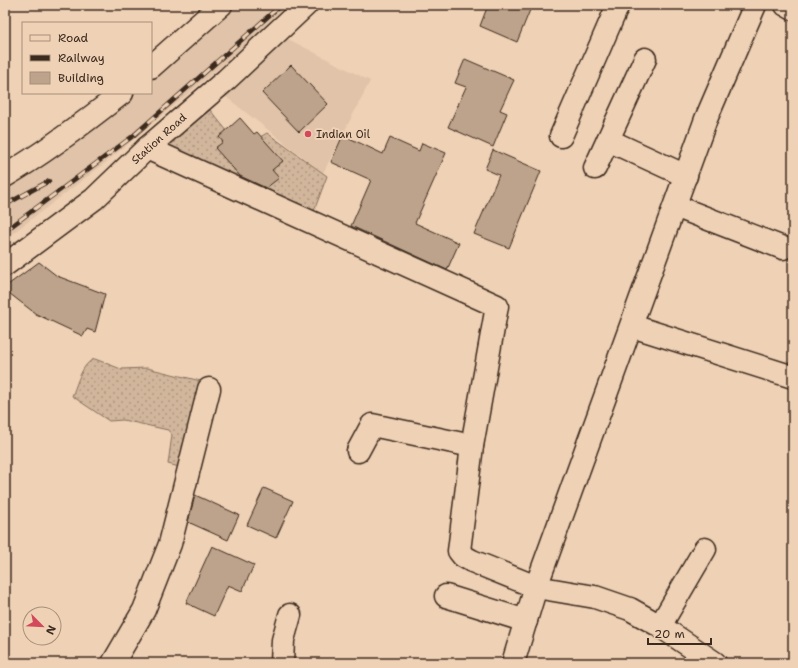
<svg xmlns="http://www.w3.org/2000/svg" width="798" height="668" font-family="'Shantell Sans',sans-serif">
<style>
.built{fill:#e0c3a8}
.grass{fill:url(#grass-dots);stroke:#86705d}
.building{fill:#bda38b;stroke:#3b2a1e}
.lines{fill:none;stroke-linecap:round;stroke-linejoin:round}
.minor-casing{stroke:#3b2a1e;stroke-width:25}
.major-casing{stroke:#3b2a1e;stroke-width:25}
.minor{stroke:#efd1b5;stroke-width:22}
.major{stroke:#efd1b5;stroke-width:22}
.rail-casing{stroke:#3b2a1e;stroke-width:4.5}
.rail{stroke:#efd1b5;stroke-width:3;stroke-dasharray:9;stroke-linecap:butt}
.poi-dot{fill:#d1495b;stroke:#efd1b5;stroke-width:1.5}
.labels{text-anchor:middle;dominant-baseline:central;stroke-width:4;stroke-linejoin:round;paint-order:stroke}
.poi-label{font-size:11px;fill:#3b2a1e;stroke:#efd1b5;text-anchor:start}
.street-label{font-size:11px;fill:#3b2a1e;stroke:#efd1b5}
</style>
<defs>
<pattern id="grass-dots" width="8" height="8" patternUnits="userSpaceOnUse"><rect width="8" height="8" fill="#d1b69c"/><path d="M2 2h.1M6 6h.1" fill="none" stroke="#ab947f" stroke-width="1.8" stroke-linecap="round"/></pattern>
</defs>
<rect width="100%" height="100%" fill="#efd1b5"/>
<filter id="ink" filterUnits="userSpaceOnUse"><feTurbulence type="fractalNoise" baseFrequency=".025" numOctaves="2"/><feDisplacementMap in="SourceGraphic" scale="8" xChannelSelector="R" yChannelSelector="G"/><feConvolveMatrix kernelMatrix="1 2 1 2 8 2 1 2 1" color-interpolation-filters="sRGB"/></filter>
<g filter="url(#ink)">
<g class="built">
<path d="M228 5H287L243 48 105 163 5 239V183L128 93H151V73Z"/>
<path d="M286 38 370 81 323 173 225 96Z"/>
</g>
<g class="grass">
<path d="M210 110 241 148 267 133 327 176 311 219 160 151Z"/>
<path d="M95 359 121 369 147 368 205 382 183 468 168 464 172 435 168 430 123 420 109 421 72 396C77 385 82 362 95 359Z"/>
</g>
<g class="building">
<path d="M488 5H532L517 42 480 26Z"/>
<path d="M465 59 514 80 500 110 507 113 493 147 448 127 466 87 455 83Z"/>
<path d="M291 65 328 104 299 132 262 93Z"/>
<path d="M240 118 254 134 257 132 283 161 272 170 279 178 266 188 240 176 215 148 223 142 219 137Z"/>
<path d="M343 135 383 154 390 138 419 151 422 143 446 153 415 223 459 243 447 270 351 226 371 180 331 162Z"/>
<path d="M493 150 541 171 509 248 474 234 499 175 485 169Z"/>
<path d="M39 262 57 276 105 294 95 332 87 329 83 336 36 314 5 290V287Z"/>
<path d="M264 488 293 501 276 538 247 525Z"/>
<path d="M195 495 239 515 228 540 188 522Z"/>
<path d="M212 546 254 565 242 591 228 585 214 616 186 603Z"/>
</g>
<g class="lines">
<g class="minor-casing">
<g id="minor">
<path d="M151 67 221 5"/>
<path d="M561 136 618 5"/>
<path d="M608 140 686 176"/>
<path d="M147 148 497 306 472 446 459 551 463 556 472 561 536 587 595 597 630 609 660 626 715 663"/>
<path d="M595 168 645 59"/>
<path d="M5 176C46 152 84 123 122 93"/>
<path d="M675 206 783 248"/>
<path d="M5 265 94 199 147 148 226 80 306 5"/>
<path d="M632 326 793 377"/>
<path d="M358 451 372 425 472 446"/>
<path d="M446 596 526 621"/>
<path d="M660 626 705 549"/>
<path d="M113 663 144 610 170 544 209 389"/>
<path d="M282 663 283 640 290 615"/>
<path d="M513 663 536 587 706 119 755 5"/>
</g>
</g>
<g class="major-casing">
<path id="major" d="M786 5 793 9"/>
</g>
<use href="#minor" class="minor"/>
<use href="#major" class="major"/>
<g class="rail-casing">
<g id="rail">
<path d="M5 205 49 181"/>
<path d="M5 231 133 136 281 5"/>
</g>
</g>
<use href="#rail" class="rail"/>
</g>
</g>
<circle class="poi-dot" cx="308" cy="134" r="4"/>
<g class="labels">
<g class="poi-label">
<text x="316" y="134">Indian Oil</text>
</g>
<g class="street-label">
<text transform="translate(159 139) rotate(-42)">Station Road</text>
</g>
</g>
<rect width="798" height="668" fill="none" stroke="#efd1b5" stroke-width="20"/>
<rect x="10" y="10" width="778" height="648" fill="none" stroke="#3b2a1e" stroke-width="1.5" filter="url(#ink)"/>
<rect x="22" y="22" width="130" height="72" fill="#efd1b5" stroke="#a78e79"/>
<rect x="30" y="35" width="20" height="6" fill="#efd1b5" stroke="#a78e79"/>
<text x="58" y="42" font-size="12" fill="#3b2a1e">Road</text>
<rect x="30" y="55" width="20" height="6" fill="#3b2a1e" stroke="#a78e79"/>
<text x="58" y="62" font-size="12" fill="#3b2a1e">Railway</text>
<rect x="30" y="72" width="20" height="12" fill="#bda38b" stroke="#a78e79"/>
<text x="58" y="82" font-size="12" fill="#3b2a1e">Building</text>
<g transform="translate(42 626) rotate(114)"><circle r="19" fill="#efd1b5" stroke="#a78e79"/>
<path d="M0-3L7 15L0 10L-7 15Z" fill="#d1495b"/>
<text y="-6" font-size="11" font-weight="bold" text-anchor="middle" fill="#3b2a1e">N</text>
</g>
<path d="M648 638v6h63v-6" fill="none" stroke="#3b2a1e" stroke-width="2"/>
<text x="654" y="638" font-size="12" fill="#3b2a1e" stroke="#efd1b5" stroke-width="3" paint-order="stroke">20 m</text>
</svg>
